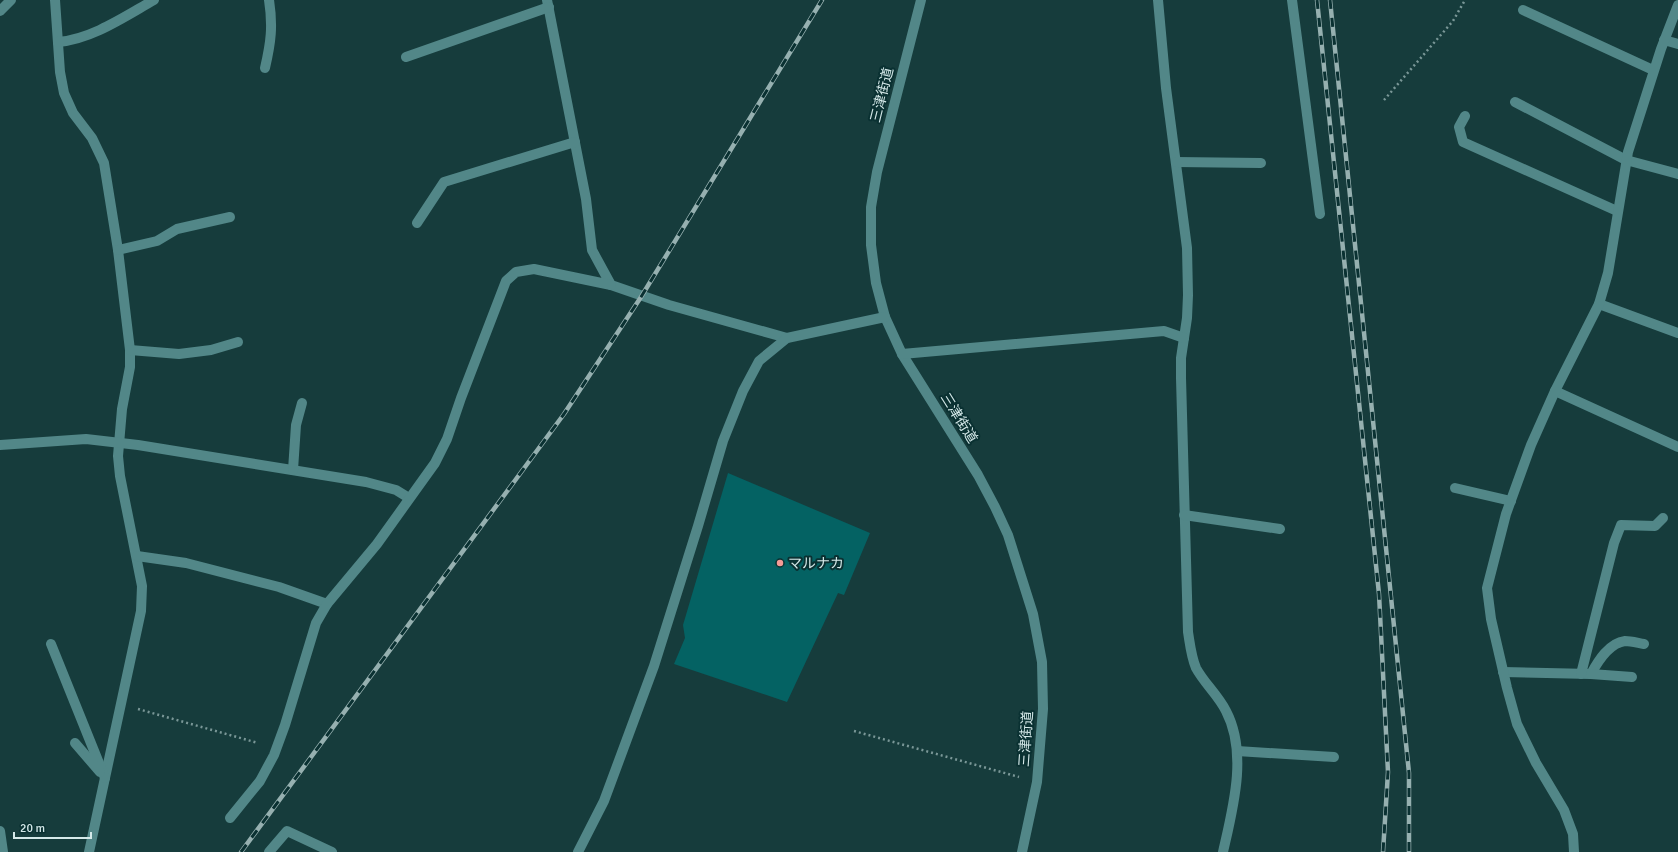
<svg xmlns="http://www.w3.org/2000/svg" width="1678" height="852" font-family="Signika,'Noto Sans JP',sans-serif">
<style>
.building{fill:#046263}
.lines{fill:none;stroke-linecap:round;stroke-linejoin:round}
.path{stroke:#7a9797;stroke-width:2.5;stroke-dasharray:2 3;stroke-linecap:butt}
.minor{stroke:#528788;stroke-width:10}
.rail-casing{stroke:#96b0b0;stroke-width:4.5}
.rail{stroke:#0a3132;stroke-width:3;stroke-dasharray:9;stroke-linecap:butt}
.poi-dot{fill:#f59b97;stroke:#0a3132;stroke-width:1.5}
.labels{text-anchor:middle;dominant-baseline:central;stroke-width:4;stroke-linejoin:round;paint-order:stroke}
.street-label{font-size:14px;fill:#d5e9e9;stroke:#0a3132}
.poi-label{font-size:14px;fill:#d5e9e9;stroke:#0a3132;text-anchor:start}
</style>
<rect width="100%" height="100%" fill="#163c3c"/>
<path class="building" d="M728 473 870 533 844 595 838 593 787 702 674 664 685 638 683 625Z"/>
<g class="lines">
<g class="path">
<path d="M1384 100 1453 21 1465 0"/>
<path d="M138 709 258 743"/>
<path d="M854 731 1019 777"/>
</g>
<g class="minor">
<path d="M55 0 60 72 64 93 73 113 92 138 104 163 118 250 130 350V367L122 409 118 456 120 476 142 586 141 611 89 852"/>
<path d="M547 0 586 199 592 250 611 285 669 305 787 338"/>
<path d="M921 0 877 172 871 207V245L876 283 885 317 902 354 978 475 995 507 1008 535 1033 614 1042 662 1043 709 1037 782 1022 852"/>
<path d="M1158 0 1166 88 1187 248 1188 295 1187 318 1181 358V378L1188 632C1190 644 1191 656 1196 668 1204 683 1218 695 1226 711 1248 753 1233 808 1223 852"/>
<path d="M1292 0 1320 214"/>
<path d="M1523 10 1653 70"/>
<path d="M0 11 11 0"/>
<path d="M1664 40 1678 44"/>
<path d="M58 42C92 39 124 17 154 0"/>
<path d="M406 57 549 7"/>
<path d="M265 68C271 42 273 26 269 0"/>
<path d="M1515 102 1626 160 1678 174"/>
<path d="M1465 116 1459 127 1463 142 1617 211"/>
<path d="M1176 162 1261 163"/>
<path d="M417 223 444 182 575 142"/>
<path d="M118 250 157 241 177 229 230 217"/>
<path d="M1599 304 1678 333"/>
<path d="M130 350 179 354 211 350 238 342"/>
<path d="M902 354 1164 331 1184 338"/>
<path d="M1555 391 1678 447"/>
<path d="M0 445 86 439 138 445 366 482 396 490 409 498"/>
<path d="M293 470 296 425 302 403"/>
<path d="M1455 488 1511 501"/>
<path d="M1184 515 1280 529"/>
<path d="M137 556 186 563 279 587 327 604"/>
<path d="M51 644 105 778"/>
<path d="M1503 672 1591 674C1598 661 1609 643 1625 641 1631 641 1638 643 1644 644"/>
<path d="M1581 674 1614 543 1621 525 1655 526 1663 518"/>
<path d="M1591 674 1632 677"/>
<path d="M75 743 100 772"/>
<path d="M1237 751 1334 757"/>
<path d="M230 818 260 781 274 755 285 725 316 623 327 604 377 544 435 463 447 439 461 398 506 281 516 272 534 269 611 285"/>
<path d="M0 831 3 852"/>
<path d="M269 852 287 831 332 852"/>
<path d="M578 852 604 801 654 666 698 526 723 441 743 391 759 361 787 338 885 317"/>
<path d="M1574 852 1573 834 1564 810 1536 763 1517 724 1507 688 1491 619 1487 588 1506 514 1531 445 1555 391 1599 304 1608 273 1628 152 1661 49 1678 5"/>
</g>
<g class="rail-casing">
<g id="rail">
<path d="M1317 0 1379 594 1388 772 1383 852"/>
<path d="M1330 0 1409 773V852"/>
<path d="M241 852 564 414 641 297 822 0"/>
</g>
</g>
<use href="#rail" class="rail"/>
</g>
<circle class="poi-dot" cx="780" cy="563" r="4"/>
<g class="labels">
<g class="street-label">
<text transform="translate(882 95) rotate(-76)">三津街道</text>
<text transform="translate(959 418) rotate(58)">三津街道</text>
<text transform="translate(1026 739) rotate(-86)">三津街道</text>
</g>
<g class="poi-label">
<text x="788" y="563">マルナカ</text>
</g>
</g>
<path d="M14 832v6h77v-6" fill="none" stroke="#d5e9e9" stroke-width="2"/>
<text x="20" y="832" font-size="12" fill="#d5e9e9" stroke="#0a3132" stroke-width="3" paint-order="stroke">20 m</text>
</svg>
